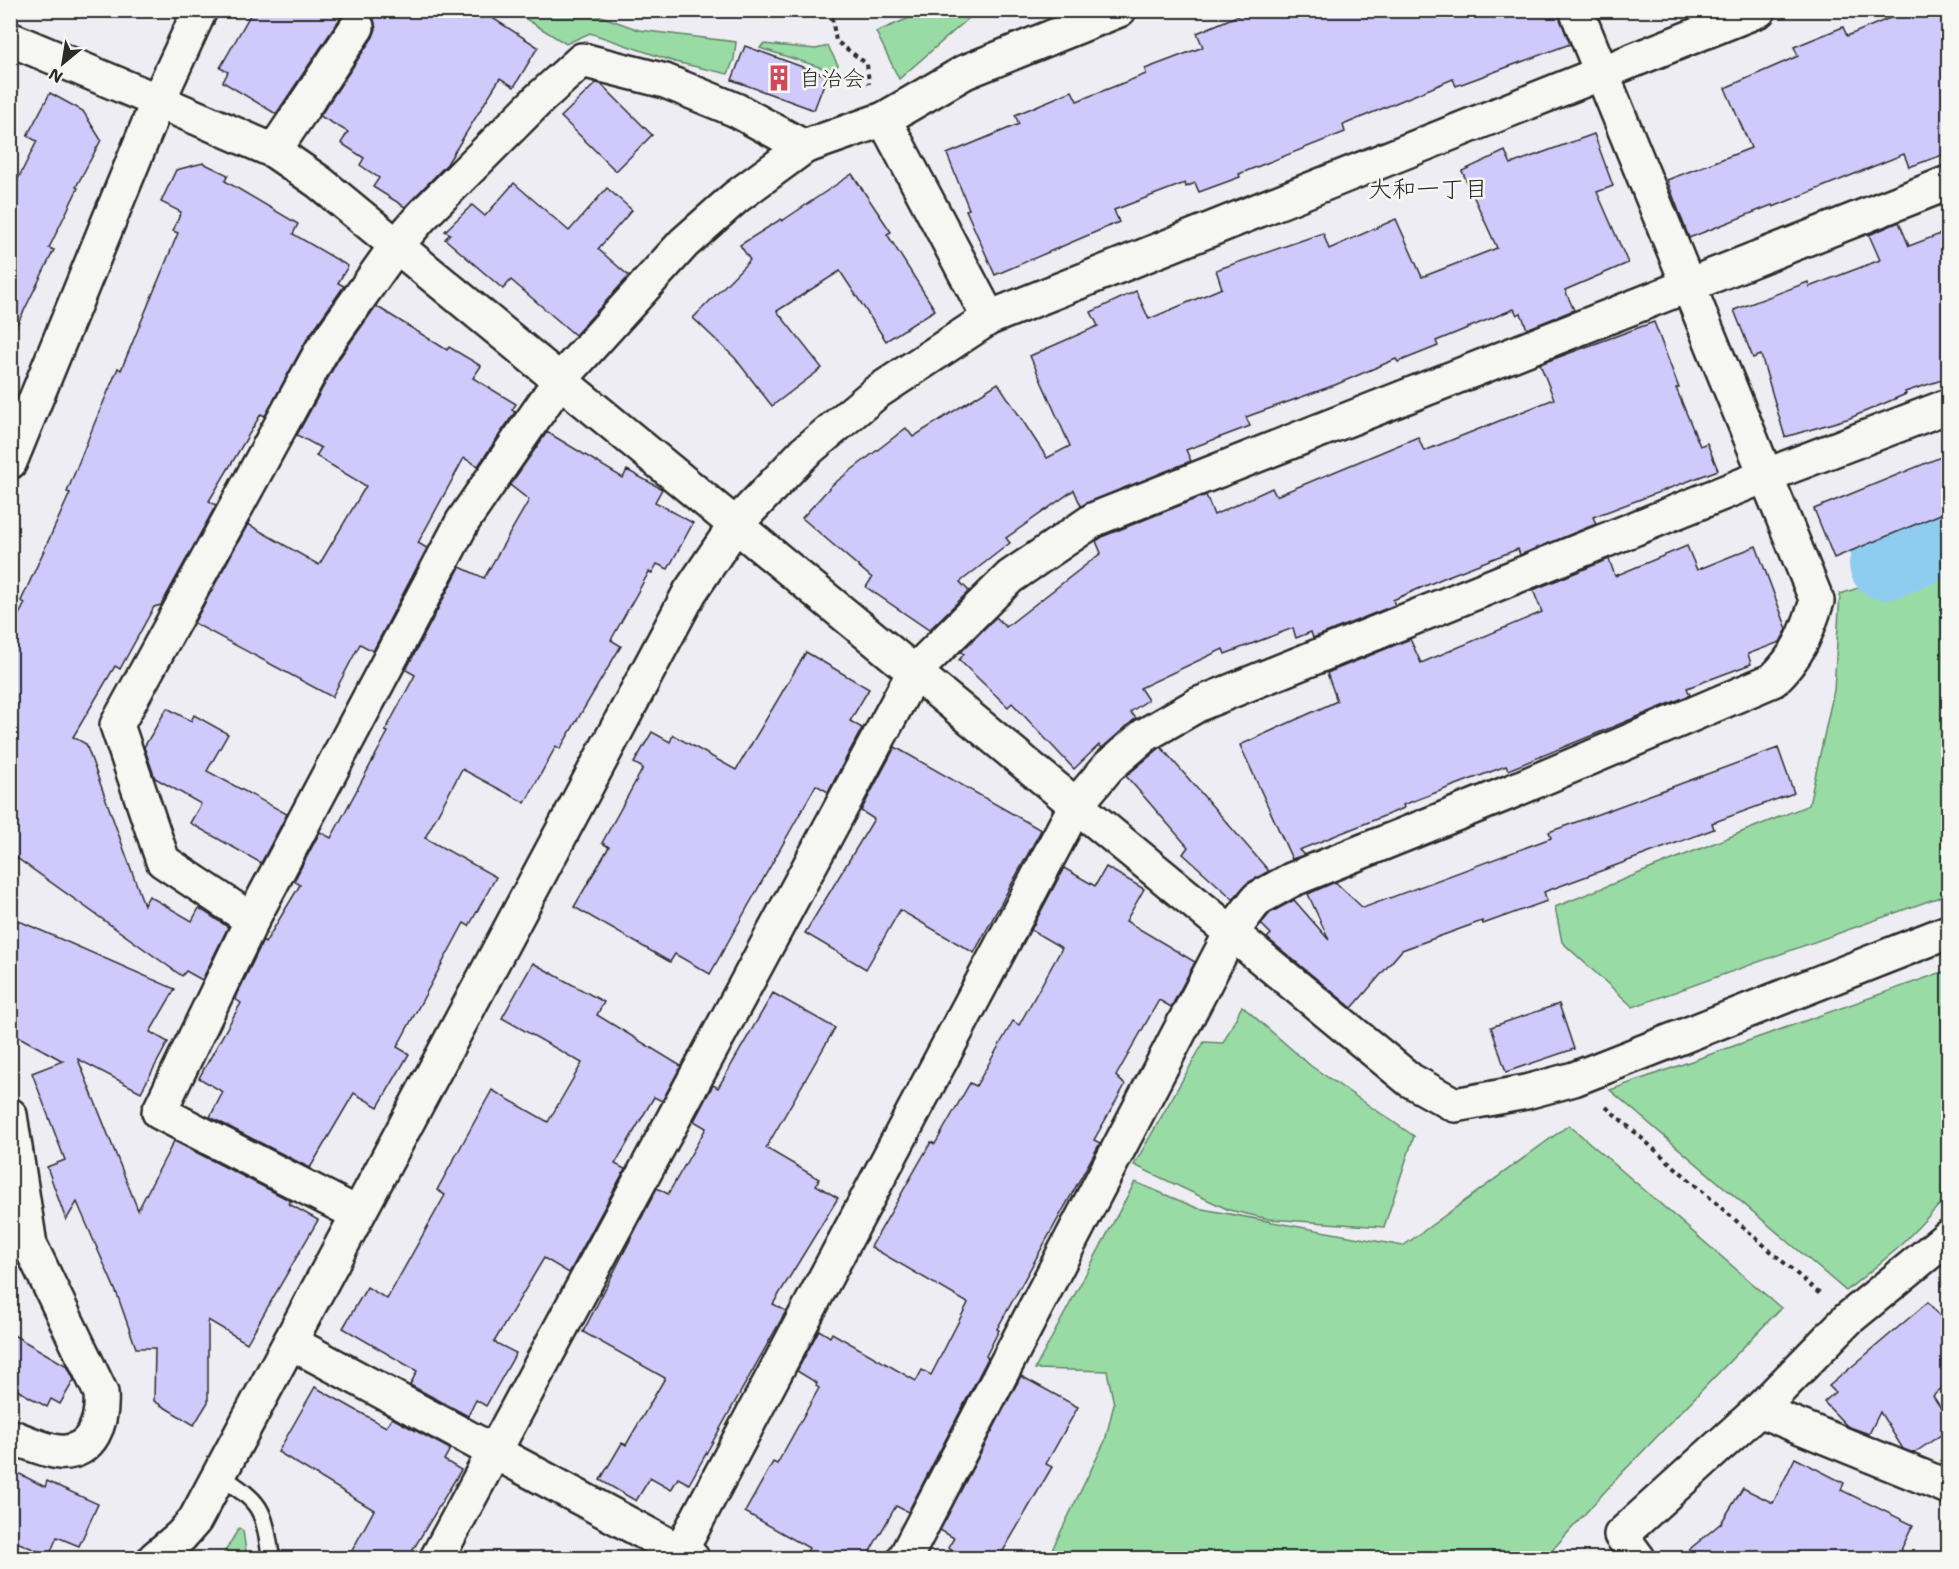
<svg xmlns="http://www.w3.org/2000/svg" width="1959" height="1569" font-family="'Shantell Sans','Klee One',sans-serif">
<style>
.green{fill:#99dba5;stroke:#628368;stroke-width:1.5}
.lines{fill:none;stroke-linecap:round;stroke-linejoin:round}
.river{stroke:#8fcdf0;stroke-width:72}
.building{fill:#d0c9fc;stroke:#2b2b2b;stroke-width:1.5}
.lane-casing{stroke:#2b2b2b;stroke-width:21}
.street-casing{stroke:#2b2b2b;stroke-width:38}
.secondary-casing{stroke:#2b2b2b;stroke-width:38}
.path{stroke:#2b2b2b;stroke-width:4;stroke-dasharray:4.5 4.5;stroke-linecap:butt}
.lane{stroke:#f6f6f2;stroke-width:16}
.street{stroke:#f6f6f2;stroke-width:33}
.secondary{stroke:#f6f6f2;stroke-width:33}
.labels{text-anchor:middle;dominant-baseline:central;stroke-width:5;stroke-linejoin:round;paint-order:stroke}
.poi-label{font-size:22px;fill:#2b2b2b;stroke:#f6f6f2;text-anchor:start}
.neighbourhood-label{font-size:24px;fill:#2b2b2b;stroke:#f6f6f2}
</style>
<rect width="100%" height="100%" fill="#eeedf4"/>
<filter id="ink" filterUnits="userSpaceOnUse"><feTurbulence type="fractalNoise" baseFrequency=".0167" numOctaves="2"/><feDisplacementMap in="SourceGraphic" scale="12" xChannelSelector="R" yChannelSelector="G"/><feConvolveMatrix kernelMatrix="1 2 1 2 8 2 1 2 1" color-interpolation-filters="sRGB"/></filter>
<g filter="url(#ink)">
<g class="green">
<path d="M513 11H587L639 30 736 42 734 59 728 74 675 62 590 33 566 44Z"/>
<path d="M926 11H977L899 79 876 32Z"/>
<path d="M763 44 816 49 828 46 838 65 832 71 760 48Z"/>
<path d="M1948 558V894L1633 1007 1562 942 1555 907 1809 805 1834 690 1840 594Z"/>
<path d="M1948 970V1196L1897 1249 1846 1291 1610 1090Z"/>
<path d="M1242 1006 1311 1066 1414 1136 1384 1227 1269 1219 1229 1210 1134 1165 1204 1042 1223 1043Z"/>
<path d="M1569 1125 1781 1308 1619 1476 1545 1558H1048L1105 1441 1114 1404 1107 1371 1035 1369 1135 1182 1197 1208 1403 1246Z"/>
<path d="M239 1528 243 1531 247 1558H221Z"/>
</g>
<g class="lines">
<path class="river" d="M1885 564 1948 539"/>
</g>
<g class="building">
<path d="M253 10H348L341 17 276 114 223 82 228 72 220 68Z"/>
<path d="M365 10H480L538 47 514 87 500 78 447 164 405 207 373 187 379 178 360 165 364 158 341 143 348 132 320 116 373 37 376 29 374 19Z"/>
<path d="M1251 10H1557L1570 44 1456 86 1453 79 1343 125 1345 132 1239 174 1240 177 1199 192 1195 183 1186 187 1185 183 1114 210 1119 222 995 275 966 210 969 209 947 154 1019 124 1015 115 1072 91 1077 101 1146 74 1145 69 1203 47 1197 33Z"/>
<path d="M1909 10H1948V153L1909 167 1904 154 1773 207 1772 205 1689 238 1667 180 1751 148 1725 88 1798 56 1794 47 1843 27 1847 36Z"/>
<path d="M745 46 827 76 814 110 732 80Z"/>
<path d="M596 83 601 84 652 135 616 171 561 117Z"/>
<path d="M50 93 83 111 101 140 76 187 78 188 49 248 54 250 10 339V195L37 141 27 136Z"/>
<path d="M1594 134 1613 186 1597 192 1628 263 1565 290 1574 310 1527 329 1521 313 1517 315 1514 309 1436 341 1438 346 1398 362 1396 359 1335 385 1246 417 1250 426 1186 450 1191 461 1081 506 1074 490 1006 538 1010 543 960 582 969 591 929 630 866 587 872 578 802 518 832 485 906 428 913 437 998 383 1047 458 1070 446 1030 356 1098 326 1091 312 1136 291 1149 319 1222 288 1216 270 1323 233 1329 249 1396 219 1422 277 1497 248 1462 171 1505 151 1511 164Z"/>
<path d="M203 163 228 175 225 181 298 224 293 234 348 266 338 283 344 286 307 339 265 416 261 414 209 501 216 505 161 605 154 607 120 669 115 666 73 737 86 744 144 905 149 896 192 921 199 908 228 927 202 980 186 971 182 976 10 853V632L25 603 21 601 70 493 67 492 95 422 118 368 121 370 178 233 173 231 181 212 161 202 176 170Z"/>
<path d="M852 174 891 232 887 234 935 310 886 341 840 271 777 311 822 368 772 406 735 358 693 318 750 260 740 245 781 219 782 221Z"/>
<path d="M514 183 569 231 607 188 632 210 598 249 629 276 575 335 511 280 503 289 445 239 450 234 445 231 472 205 485 216Z"/>
<path d="M1899 222 1909 246 1948 231V378L1905 392 1906 394 1850 418 1785 437 1761 355 1753 358 1734 310 1808 282 1809 287 1880 260 1869 235Z"/>
<path d="M376 306 447 350 449 347 481 366 473 378 516 404 512 410 515 412 478 466 464 458 418 543 427 548 373 651 360 644 332 697 194 623 248 524 319 565 366 486 316 456 321 448 297 435 338 360Z"/>
<path d="M1654 322 1679 388H1676L1700 446 1707 443 1718 470 1593 517 1596 524 1520 555 1518 549 1448 576 1393 600 1395 605 1313 638 1311 632 1296 638 1293 628 1225 654 1223 649 1140 688 1148 700 1130 712 1136 718 1102 748 1099 745 1074 769 1012 703 1008 707 959 660 964 654 961 652 996 617 1006 627 1101 553 1096 541 1104 536 1206 495 1214 515 1272 488 1276 496 1418 437 1424 451 1554 399 1540 364Z"/>
<path d="M547 432 623 478 627 470 662 489 655 502 693 523 668 569 657 564 652 573 649 572 611 640 621 646 560 749 556 746 525 803 462 769 425 838 496 877 469 926 464 923 397 1047 409 1054 378 1107 354 1093 310 1168 210 1117 223 1092 199 1078 241 1003 235 999 263 941 265 943 300 885 294 881 320 832 331 838 388 732 385 731 415 675 406 670 460 567 484 578 529 500 510 485Z"/>
<path d="M1948 454V511L1834 558 1814 509Z"/>
<path d="M1687 546 1697 570 1756 546 1787 629 1780 642 1748 654 1751 664 1687 688 1690 695 1508 770 1506 766 1403 805 1404 808 1299 850 1304 855 1292 859 1240 745 1337 701 1327 673 1410 639 1421 663 1542 612 1533 590 1609 559 1615 576Z"/>
<path d="M806 652 869 689 850 721 862 728 828 792 816 785 710 974 675 954 670 962 574 907 609 847 602 843 643 768 634 763 652 732 670 742 673 735 736 770Z"/>
<path d="M167 708 191 721 194 715 228 734 207 771 287 814 261 863 190 823 201 804 155 778 144 747Z"/>
<path d="M895 747 1041 830 974 953 900 910 866 969 805 933 874 819 861 811Z"/>
<path d="M1161 747 1269 871 1247 883 1233 899 1183 854 1188 847 1126 776Z"/>
<path d="M1778 748 1794 793 1712 823 1714 829 1544 892 1547 901 1483 924 1482 921 1402 950 1352 1008 1267 938 1271 934 1261 924 1270 913 1294 900 1329 940 1308 894 1335 882 1363 908 1551 838 1549 832Z"/>
<path d="M1106 867 1144 889 1126 921 1195 962 1171 1007 1159 1000 1116 1076 1125 1085 1094 1140 1100 1143 997 1329 999 1330 986 1356 988 1358 908 1512 896 1506 866 1558H803L809 1548 745 1512 773 1462 777 1464 819 1388 816 1386 817 1383 797 1371 819 1330 830 1337 832 1333 916 1381 922 1370 931 1375 968 1303 871 1247 931 1142 935 1144 970 1083 976 1086 1013 1021 1019 1025 1062 948 1031 930 1064 868 1095 886Z"/>
<path d="M10 917 175 989 150 1032 168 1042 141 1092 78 1059 138 1210 174 1141 291 1201 289 1204 318 1220 247 1343 208 1320V1402L194 1425 154 1401 155 1348H136L117 1294 77 1202 66 1220 47 1167 65 1160 32 1073 63 1061 10 1032Z"/>
<path d="M533 963 604 1002 597 1015 681 1066 662 1101 654 1097 615 1164 625 1169 569 1273 544 1258 494 1342 516 1353 486 1406 476 1400 468 1416 410 1385 417 1371 343 1328 367 1287 387 1299 445 1195 437 1190 492 1090 548 1122 582 1063 502 1018Z"/>
<path d="M773 993 835 1028 766 1148 819 1179 816 1185 838 1198 773 1304 786 1311 689 1484 678 1478 671 1490 650 1478 636 1501 600 1480 622 1443 626 1445 665 1378 583 1332 657 1188 668 1194 706 1128 694 1121 713 1085 718 1088Z"/>
<path d="M1559 1004 1574 1049 1506 1072 1491 1027Z"/>
<path d="M1928 1302 1948 1326V1382L1933 1396 1948 1419V1430L1914 1453 1903 1449 1880 1412 1869 1434 1847 1426 1824 1402 1835 1392 1829 1386Z"/>
<path d="M10 1333 67 1366 74 1380 60 1404 51 1399 47 1407 10 1386Z"/>
<path d="M1021 1376 1078 1407 1046 1464 1052 1467 999 1558H965L948 1548 954 1538 940 1530Z"/>
<path d="M315 1387 386 1427 392 1418 450 1449 444 1460 461 1470 408 1558H348L374 1510 278 1452Z"/>
<path d="M1795 1458 1844 1483 1841 1490 1913 1525 1897 1558H1679L1721 1523 1743 1488 1773 1503Z"/>
<path d="M10 1469 45 1487 47 1481 98 1504 79 1546 57 1537 49 1556 10 1539Z"/>
</g>
<g class="lines">
<g class="lane-casing">
<path id="lane" d="M219 1475C262 1504 263 1506 271 1558"/>
</g>
<g class="street-casing">
<g id="street">
<path d="M884 119 989 318"/>
<path d="M804 147 736 110 665 81 582 60 540 98 421 217 396 246 322 350 117 725 163 861 252 920 463 521 560 380 684 243 736 197 804 147 884 119 965 72 1119 10"/>
<path d="M274 151 357 27"/>
<path d="M10 462 158 101 274 151 319 182 1410 1080 1455 1105 1526 1092 1574 1079 1948 932"/>
<path d="M252 920 159 1112 358 1214"/>
<path d="M10 1115 30 1245 101 1393C103 1420 93 1455 59 1452 43 1450 26 1442 10 1436"/>
<path d="M1948 1237 1848 1319 1759 1410 1948 1487"/>
<path d="M290 1342 692 1558"/>
<path d="M680 1552 1076 805 1108 767 1145 735 1199 704 1765 476 1948 406"/>
<path d="M437 1558 914 672 1010 577 1095 519 1948 183"/>
<path d="M905 1558 1231 933 1257 899 1291 880 1508 793 1773 680C1799 655 1806 634 1817 601L1576 10"/>
<path d="M1638 1558 1621 1535 1759 1410"/>
</g>
</g>
<g class="secondary-casing">
<g id="secondary">
<path d="M10 39 158 101 200 10"/>
<path d="M155 1558 181 1536 195 1520 690 592 736 524 805 452 877 392 989 318 1759 10"/>
</g>
</g>
<g class="path">
<path d="M827 10 832 18 836 41 867 64 869 84"/>
<path d="M1606 1107 1821 1295"/>
</g>
<use href="#lane" class="lane"/>
<use href="#street" class="street"/>
<use href="#secondary" class="secondary"/>
</g>
</g>
<defs>
<g id="building-bare" transform="scale(2.07)"><path d="M-4-6H4V6H1V3H-1V6H-4ZM-2.5-4.3h1.7v1.8h-1.7ZM.8-4.3h1.7v1.8H.8ZM-2.5-1h1.7V.8h-1.7ZM.8-1h1.7V.8H.8Z" fill="#d1495b" stroke="#f6f6f2" stroke-width="2.5" paint-order="stroke"/></g>
</defs>
<g fill-rule="evenodd">
<use href="#building-bare" x="779" y="78"/>
</g>
<g class="labels">
<g class="poi-label">
<text x="799" y="78">自治会</text>
</g>
<g class="neighbourhood-label">
<text x="1428" y="189">大和一丁目</text>
</g>
</g>
<rect width="1959" height="1569" fill="none" stroke="#f6f6f2" stroke-width="36"/>
<rect x="18" y="18" width="1923" height="1533" fill="none" stroke="#2b2b2b" stroke-width="2" filter="url(#ink)"/>
<g transform="translate(63 63) rotate(210)" stroke="#f6f6f2" stroke-width="4.5" paint-order="stroke">
<path d="M0-4.5L10 22L0 15L-10 22Z" fill="#2b2b2b"/>
<text y="-9" font-size="16" font-weight="bold" text-anchor="middle" fill="#2b2b2b">N</text>
</g>
</svg>
